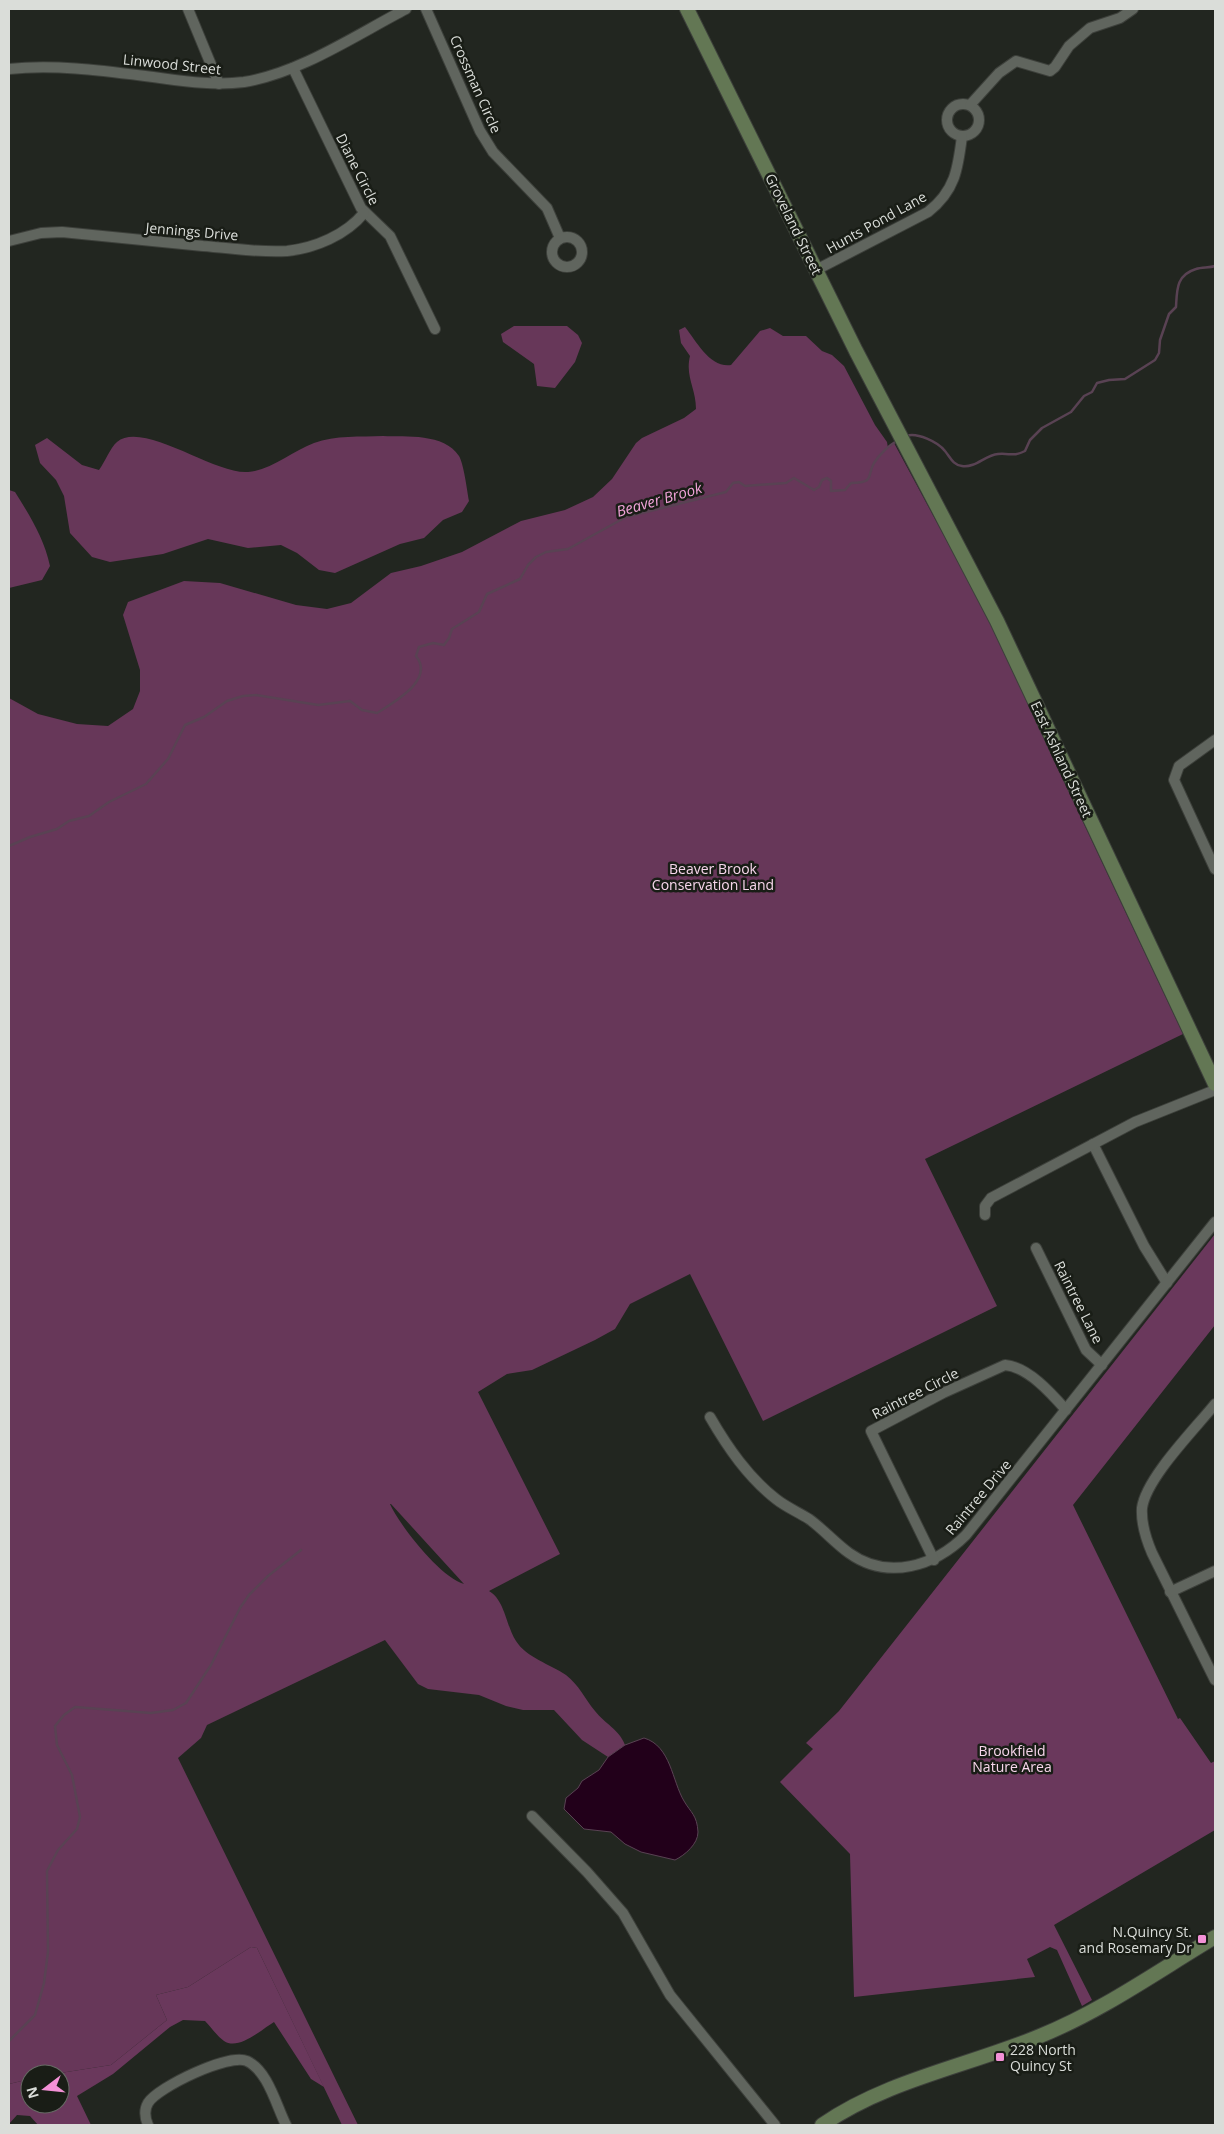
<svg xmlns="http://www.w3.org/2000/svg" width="1224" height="2134" font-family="'Open Sans',sans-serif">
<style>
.green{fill:#673759;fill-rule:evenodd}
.forest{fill:#6a385c}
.water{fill:#22001a;stroke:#594253}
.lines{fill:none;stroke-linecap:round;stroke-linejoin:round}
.stream{stroke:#594253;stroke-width:2.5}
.street-casing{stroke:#3d403b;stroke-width:12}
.secondary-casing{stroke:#3d403b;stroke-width:16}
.street{stroke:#60655e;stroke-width:10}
.secondary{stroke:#637754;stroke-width:14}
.poi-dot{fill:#f391d6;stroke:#191d16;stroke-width:2}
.labels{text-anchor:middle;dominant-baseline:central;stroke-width:5;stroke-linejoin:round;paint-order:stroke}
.street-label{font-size:14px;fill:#daddd9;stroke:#191d16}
.park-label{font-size:14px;fill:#f7d6eb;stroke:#191d16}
.poi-label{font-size:14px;fill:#daddd9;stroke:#191d16;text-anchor:end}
.water-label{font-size:15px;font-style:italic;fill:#f1a3d9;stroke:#191d16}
</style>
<rect width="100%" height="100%" fill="#222620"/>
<g class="green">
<path d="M514 326H567L578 335 582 343 575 362 555 388 537 386 534 364 503 342 501 334Z"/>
<path d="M685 327C697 342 710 368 731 365L760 331 770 328 783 336H806L822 351 832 355 844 366 875 425 887 442 888 448 894 443 990 621 1018 682 1055 746 1049 750 1183 1034 925 1159 997 1306 763 1421 690 1274 630 1304 615 1329 595 1340 532 1370 507 1374 478 1392 560 1554 489 1591C505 1600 506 1626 516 1641 527 1658 550 1664 566 1675 579 1685 585 1699 595 1711 605 1724 619 1729 625 1745L608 1757 582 1740 554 1710H523L506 1706 479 1695 428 1689 418 1684 385 1640 207 1725 201 1738 178 1758 358 2125H342L257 1948 251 1947 188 1987 156 1995 167 2020 111 2065 54 2074H30V2079L9 2084V698L38 714 77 724 108 726 133 709 140 691V670L123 615 128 602 184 581 220 583 296 605 327 609 351 603 391 573 421 566 462 552 521 521 565 510 593 497 612 479 636 443 642 438 684 418 696 409C696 388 685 377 690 356L681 343 679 330ZM390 1504H391L464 1584C441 1578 400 1526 390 1504Z"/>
<path d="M383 436C406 437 444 433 459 456 464 465 467 490 469 501L462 512 443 520 424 538 400 544 335 573 319 570 297 553 281 545 248 548 208 539 163 554 110 562 92 557 70 533 64 496 56 480 40 463 35 445 47 438 82 465 99 470C105 462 110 448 117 442 143 420 215 475 248 472 272 470 292 451 314 443 335 435 361 437 383 436Z"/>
<path d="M9 490 15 492C30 516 44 538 50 566L42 580 9 588Z"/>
</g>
<g class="forest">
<path d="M1215 1234V1325L1073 1505 1178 1719 1180 1718 1211 1763 1215 1761V1830L1054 1925 1092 2000 1082 2006 1057 1950 1050 1947 1027 1959 1035 1977 854 1997 850 1854 780 1782 813 1749 806 1743 839 1711Z"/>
<path d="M251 1947 257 1948 324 2087 311 2079 274 2022C262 2029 239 2051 224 2041 217 2036 211 2027 205 2021L183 2020 170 2027 113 2074 77 2096 91 2125H38L30 2116 17 2115 9 2124V2084L30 2079V2104H60V2074H54L111 2065 167 2020 156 1995 188 1987Z"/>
</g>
<path class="water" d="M644 1738C671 1746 672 1781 684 1801 691 1813 697 1815 698 1832 698 1844 685 1855 675 1860L641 1852 625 1844 611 1832 584 1829 564 1809 566 1798 578 1788 582 1781 599 1770 608 1757 625 1745Z"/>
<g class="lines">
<g class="stream">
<path d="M906 436C917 432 938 442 945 451 950 457 953 465 962 466 976 468 985 455 998 454 1011 453 1013 457 1025 451L1030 440 1042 428 1071 412 1084 396 1092 392 1097 383 1109 380 1125 379 1155 360 1159 353 1160 340 1169 314 1176 307C1177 290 1176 275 1196 269 1202 267 1209 268 1215 266"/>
<path d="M9 846 30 837 57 829 69 821 89 816 109 802 146 784 168 759 185 725 204 717 227 701 243 696 256 695 318 705 350 701 362 710 377 713C394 702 435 680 416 656L419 647 433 643 444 645 449 638 452 629 479 612 487 594 520 579 528 565 536 557 546 552 568 549 626 517 726 492 733 483 739 482 745 486 786 483 794 478 814 490 819 487 822 480 827 478 831 481V491L845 490 851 483C876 482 866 477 874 463 879 455 889 445 897 441"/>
<path d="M9 2041 35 2015 44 1983 48 1952 47 1871 58 1850 77 1829 80 1817 72 1775 57 1745 55 1726 64 1715 75 1707 151 1713 173 1710 186 1703 211 1665 240 1608 249 1595 268 1576 301 1550"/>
</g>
<g class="street-casing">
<g id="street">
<path d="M188 9 219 84"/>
<path d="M426 9 480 131 493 152 547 208 560 238"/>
<path d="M293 68 361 208 390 236 435 329"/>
<path d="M9 69C56 64 105 71 153 77 183 81 213 86 244 82 300 73 356 35 406 9"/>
<circle cx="963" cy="120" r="16"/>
<path d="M970 105 999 73 1016 61 1050 71 1055 67 1069 46 1090 28 1120 18 1133 9"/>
<circle cx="567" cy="252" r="15"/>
<path d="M9 241 41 233 62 232C109 237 156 241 203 246 231 248 259 253 287 251 315 248 346 235 364 213"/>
<path d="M816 270 928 212C955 191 958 169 962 136"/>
<path d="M1215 740 1179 766 1174 780 1215 869"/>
<path d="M1093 1144 1144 1246 1167 1283"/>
<path d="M985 1215V1206L991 1198 1135 1122 1215 1090"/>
<path d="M1036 1248 1086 1350 1102 1365"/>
<path d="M1215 1404C1195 1429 1146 1478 1142 1508 1141 1524 1146 1539 1152 1553L1215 1680"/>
<path d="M710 1417C728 1448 748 1477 776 1499 786 1507 798 1512 809 1519 823 1529 835 1543 849 1553 888 1581 935 1566 966 1535L1215 1222"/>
<path d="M934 1560 871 1431 943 1393 1005 1365C1028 1367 1051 1393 1066 1410"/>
<path d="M1170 1592 1215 1571"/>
<path d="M532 1816 587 1872 623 1913 670 1995 775 2125"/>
<path d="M148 2125C145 2118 144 2110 148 2103 158 2087 229 2053 247 2061 268 2071 276 2105 286 2125"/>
</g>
</g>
<g class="secondary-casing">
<g id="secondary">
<path d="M687 9 856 351 997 621 1215 1084"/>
<path d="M822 2125C887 2080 968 2066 1040 2036 1102 2011 1158 1971 1215 1937"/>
</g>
</g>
<use href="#street" class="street"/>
<use href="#secondary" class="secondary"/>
</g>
<g class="poi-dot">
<rect x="1197" y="1934" width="10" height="10" rx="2.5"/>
<rect x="995" y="2052" width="10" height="10" rx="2.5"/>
</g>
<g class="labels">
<g class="street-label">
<text transform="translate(172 64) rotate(6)">Linwood Street</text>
<text transform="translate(476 84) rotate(66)">Crossman Circle</text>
<text transform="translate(358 169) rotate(63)">Diane Circle</text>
<text transform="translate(876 222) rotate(-29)">Hunts Pond Lane</text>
<text transform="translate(794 224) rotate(64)">Groveland Street</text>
<text transform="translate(192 231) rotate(5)">Jennings Drive</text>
<text transform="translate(1062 759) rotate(65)">East Ashland Street</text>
<text transform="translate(1079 1302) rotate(63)">Raintree Lane</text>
<text transform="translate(915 1393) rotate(-27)">Raintree Circle</text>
<text transform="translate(978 1497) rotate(-50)">Raintree Drive</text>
</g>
<g class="park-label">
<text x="713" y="868">Beaver Brook<tspan x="713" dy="16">Conservation Land</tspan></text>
<text x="1012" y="1750">Brookfield<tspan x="1012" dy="16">Nature Area</tspan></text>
</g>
<g class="poi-label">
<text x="1192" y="1931">N.Quincy St.<tspan x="1192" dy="16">and Rosemary Dr</tspan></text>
<text x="1010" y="2049" text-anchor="start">228 North<tspan x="1010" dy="16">Quincy St</tspan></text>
</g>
<g class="water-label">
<text transform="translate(659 499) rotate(-16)">Beaver Brook</text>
</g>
</g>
<rect width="1224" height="2134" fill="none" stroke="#daddd9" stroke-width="20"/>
<g transform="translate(45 2089) rotate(254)"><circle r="24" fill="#191d16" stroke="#666a64"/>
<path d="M0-4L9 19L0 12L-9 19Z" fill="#f391d6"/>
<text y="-8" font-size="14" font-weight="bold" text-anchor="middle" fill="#daddd9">N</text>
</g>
</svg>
